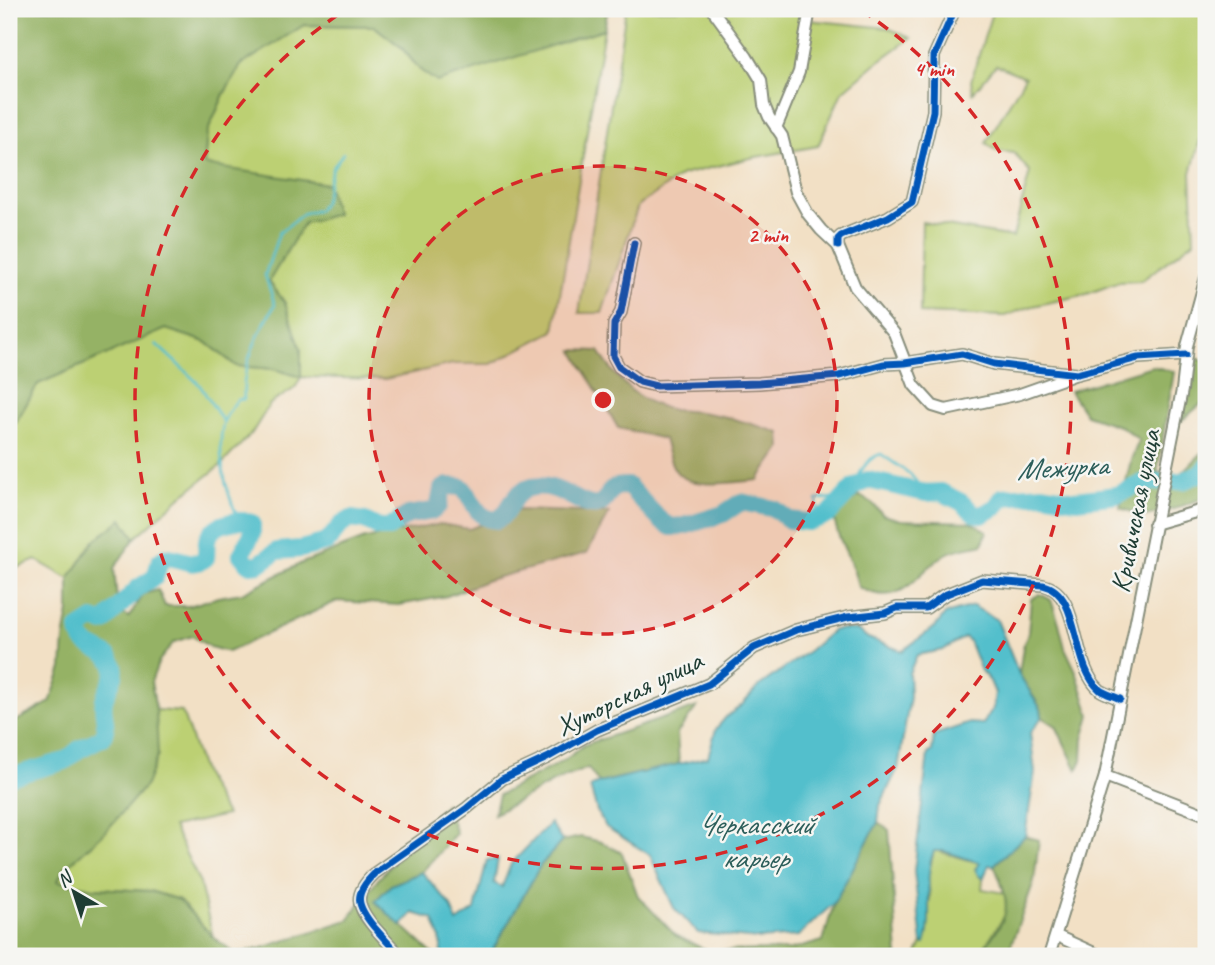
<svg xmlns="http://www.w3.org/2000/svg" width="1215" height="965" font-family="Caveat,sans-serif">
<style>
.green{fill:#bcd073;stroke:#6e8654;stroke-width:2}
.forest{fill:#95b265;stroke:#5a784c;stroke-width:2}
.water{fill:#53bfcc;stroke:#397e80;stroke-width:2}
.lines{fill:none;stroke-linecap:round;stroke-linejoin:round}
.stream{stroke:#53bfcc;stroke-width:2.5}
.river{stroke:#53bfcc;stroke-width:18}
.minor-casing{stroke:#888e7c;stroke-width:14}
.minor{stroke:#fff;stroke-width:10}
.cycleway-casing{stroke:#f6f6f2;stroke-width:11}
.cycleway{stroke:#0057b8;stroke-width:7}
.ring{fill:none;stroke:#d62828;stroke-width:3.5;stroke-dasharray:12 9}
.labels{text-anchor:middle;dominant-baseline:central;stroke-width:5;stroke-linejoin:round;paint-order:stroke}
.street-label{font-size:28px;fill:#1f3d34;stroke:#f6f6f2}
.water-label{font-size:30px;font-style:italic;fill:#2c5e5a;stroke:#f6f6f2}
.centre{fill:#d62828;stroke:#f6f6f2;stroke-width:3.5}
.ring-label{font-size:21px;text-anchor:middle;font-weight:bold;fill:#d62828;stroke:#f6f6f2;stroke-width:5;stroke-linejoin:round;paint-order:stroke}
</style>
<rect width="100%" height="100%" fill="#f6f6f2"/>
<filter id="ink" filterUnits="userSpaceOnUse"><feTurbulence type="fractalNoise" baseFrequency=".0143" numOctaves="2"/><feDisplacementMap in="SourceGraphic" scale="14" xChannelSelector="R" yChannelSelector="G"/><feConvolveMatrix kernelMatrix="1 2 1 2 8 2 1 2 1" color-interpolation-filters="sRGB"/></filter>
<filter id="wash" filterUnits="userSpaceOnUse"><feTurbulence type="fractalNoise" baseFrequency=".00686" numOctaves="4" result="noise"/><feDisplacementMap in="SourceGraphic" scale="28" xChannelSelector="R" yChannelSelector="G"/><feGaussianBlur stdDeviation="1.57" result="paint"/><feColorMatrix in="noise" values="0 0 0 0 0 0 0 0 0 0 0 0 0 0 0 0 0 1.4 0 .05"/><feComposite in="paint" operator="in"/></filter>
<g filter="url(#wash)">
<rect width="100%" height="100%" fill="#f2e0c5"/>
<g class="green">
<path d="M626 9H807L808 20 888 28 911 38 875 64 842 92 818 146 750 158 682 175 638 206 602 313H579Z"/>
<path d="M993 9H1206V118L1191 173 1194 241 1141 281 1119 282 1087 294 1029 307 1005 316 920 313 922 222 1013 237 1030 172 1014 153 996 151 986 143 1025 77 996 65 973 93 971 81Z"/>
<path d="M304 25 374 26 401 47 420 70 437 81 604 29 554 331 491 364H453L385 379 301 377 295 388 270 404 252 433 220 466 183 495 135 538 122 520 94 541 69 579 36 560 9 571V434L38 384 166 329 206 342 236 366 274 369 301 377 285 303 269 281 304 223 336 214 327 184 204 166 207 133 224 94 241 65Z"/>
<path d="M156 710 182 712 204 775 226 815 173 827 199 881 213 937 179 900 150 891 94 888 58 881 62 870 106 831 124 808 157 755Z"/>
<path d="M934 850 980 863 978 875 983 879 982 889 1006 893V914L978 956H916L922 943 924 944 930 897 928 877Z"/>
</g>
<g class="forest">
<path d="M9 9H608L604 29 437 82 420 70 401 47 374 26 304 25 241 65 224 94 207 133 204 165 327 184 336 214 304 223 269 281 285 303 301 349V377L274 369 236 366 206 342 166 329 38 384 9 434Z"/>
<path d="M573 350 599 351C616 380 640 404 673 410 684 411 695 411 706 413 731 417 756 425 780 433L781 448 758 480C736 482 689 491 675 470 669 461 667 449 664 439L618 428Z"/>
<path d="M1189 357 1206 361V400L1181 421Z"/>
<path d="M1152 366 1174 372 1157 472 1179 476 1206 449V497L1174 509 1145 516 1120 508 1131 460 1139 440 1122 427 1086 415 1070 391Z"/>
<path d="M860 496 873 504 883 515 901 520 971 522 987 531 983 544C971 547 956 548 946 554 913 574 904 611 858 587 853 558 836 541 833 512Z"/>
<path d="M520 510 609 513 587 553 488 580 447 596 399 605 337 601 228 652 210 647 192 636 174 642 159 661 151 682 156 710 158 755 146 785 106 831 63 870 58 881 94 888 150 891 179 900 213 937 235 954 262 948 348 920 374 884 445 804 456 833 422 872 391 885 375 901 435 956H9V725L50 702 62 668 64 639 69 611V579L94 541 122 519 135 538 114 568 118 611 129 617 143 594 158 590 165 606H189L218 597 242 593 302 563 365 539 441 524 469 529Z"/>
<path d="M1040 594 1051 600 1059 623 1065 648 1076 671 1090 715 1083 739 1082 760 1077 770 1056 726 1042 717 1041 709 1019 674 1023 647 1028 633 1031 599Z"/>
<path d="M697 707 677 733 679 764 599 783 588 768 555 781 494 814 499 795 565 760 584 745Z"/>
<path d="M878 822 889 830 898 956H484L492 951 540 866 562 841 581 837 601 842 622 853 638 896 676 936 708 951 791 950 823 941 834 903Z"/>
<path d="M1025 836 1039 840 1034 881 1007 956H978C1007 916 1015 914 994 865Z"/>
</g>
<g class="water">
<path d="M973 606 997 620 1019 674 1041 709 1042 717 1030 733 1035 772 1025 836 994 865H989L983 879 978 875 975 869 980 863 944 851H934C922 880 935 915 925 944L922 943 914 871 928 754 932 751 934 735 970 723 983 724 993 708 995 693 990 681 981 671 969 641 965 637 943 650 917 655 909 673 910 697 898 768 880 805 878 822 834 903 798 936 758 939 698 933 674 908 650 855 606 827 597 811 590 787 599 783 708 757 716 729 726 717 742 705 759 686 810 650 833 630 845 629 857 630 868 638 902 651 936 626 945 614Z"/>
<path d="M550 823 562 841 540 866 492 951 484 956H442L440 937 433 919 413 913 401 926 375 901 391 885 422 872 451 906 457 922 475 910 487 860 498 859 494 883 502 887 511 864Z"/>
</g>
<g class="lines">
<g class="stream">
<path d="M156 344 199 384 222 420"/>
<path d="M853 488C859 474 866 458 881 454L910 474 926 493"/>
<path d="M819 518 817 500 846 496"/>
<path d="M239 520C226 492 216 455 223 424 225 416 232 407 237 400L244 399C241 366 258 333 275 305L265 275 279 233 304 213 318 210 324 202 332 169 343 153"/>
</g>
<path class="river" d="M9 777 65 761 78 750 103 737C109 722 101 714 104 700 107 688 119 675 113 663 105 646 80 650 79 629L93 620 103 623 138 588 155 577 160 561 166 557C180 557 193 569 206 558 207 551 205 541 209 535 216 523 240 518 252 523V534L241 555 250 565 259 564 277 551 301 549 327 542 341 525 351 519 365 521 379 528H389L408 515 433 511 439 505 442 489 448 486 462 487C475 501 475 519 497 520 511 513 510 496 526 489 556 477 582 510 598 505 613 500 602 485 628 486L661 521 671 527 684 526 723 514 741 502 775 509 789 520 808 522 828 515 853 488 868 480 926 493 941 492 961 502 974 513 982 515 996 507 1003 497 1043 494 1076 500 1117 495 1142 483 1183 481 1201 473 1206 467"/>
</g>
</g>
<g filter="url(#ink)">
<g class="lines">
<g class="minor-casing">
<g id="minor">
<path d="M712 9 747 57 761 80 764 105 769 117 782 136 796 192 808 214 821 230 838 246 855 287 894 333 914 385 933 406 946 410 1020 394 1074 375"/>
<path d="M776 128 799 72 810 9"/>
<path d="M634 243 621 312 614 324 613 356 619 367 640 382 656 386 759 383 839 376 884 364 905 363 962 354 994 364 1077 374 1138 358 1186 355"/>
<path d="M838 246V239L841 236 888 217 912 202 933 111 934 56 955 9"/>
<path d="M1154 524 1206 509"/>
<path d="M1105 776 1206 815"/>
<path d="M1057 936 1101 956"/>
<path d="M401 956C391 947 383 937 374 927 356 905 353 894 375 873L467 808 502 779 547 758 597 730 709 684 754 648 796 630 848 617 885 613 897 608H926L944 595 982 580 1043 585C1082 593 1070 665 1100 690 1106 694 1114 696 1120 699"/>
<path d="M1049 956 1105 776 1182 390 1187 346 1206 277"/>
</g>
</g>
<use href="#minor" class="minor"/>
<g class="cycleway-casing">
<g id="cycleway">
<path d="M634 243 621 312 614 324 613 356 619 367 640 382 656 386 759 383 839 376 884 364 905 363 962 354 994 364 1077 374 1138 358 1186 355"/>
<path d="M838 246V239L841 236 888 217 912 202 933 111 934 56 955 9"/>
<path d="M401 956C391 947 383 937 374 927 356 905 353 894 375 873L467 808 502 779 547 758 597 730 709 684 754 648 796 630 848 617 885 613 897 608H926L944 595 982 580 1043 585C1082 593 1070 665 1100 690 1106 694 1114 696 1120 699"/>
</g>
</g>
<use href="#cycleway" class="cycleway"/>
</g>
</g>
<circle cx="603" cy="400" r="234" fill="#d62828" fill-opacity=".12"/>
<g class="ring">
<circle cx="603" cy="400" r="234"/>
<path d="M861 10A468 468 0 1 1 345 10"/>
</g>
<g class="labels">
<g class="street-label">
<text transform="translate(1135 511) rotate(-79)">Кривичская улица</text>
<text transform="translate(629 693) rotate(-26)">Хуторская улица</text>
</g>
<g class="water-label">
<text transform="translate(1062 467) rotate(-3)">Межурка</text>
<text x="755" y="824">Черкасский<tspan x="755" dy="34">карьер</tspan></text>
</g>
</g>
<circle cx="603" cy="400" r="10" class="centre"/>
<g class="ring-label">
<text x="934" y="76">4 min</text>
<text x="768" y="242">2 min</text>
</g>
<rect width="1215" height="965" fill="none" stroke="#f6f6f2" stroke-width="35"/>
<g transform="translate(74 892) rotate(321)" stroke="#f6f6f2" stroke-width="5" paint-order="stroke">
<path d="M0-5L12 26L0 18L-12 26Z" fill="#1f3d34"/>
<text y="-10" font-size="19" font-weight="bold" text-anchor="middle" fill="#1f3d34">N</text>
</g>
</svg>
